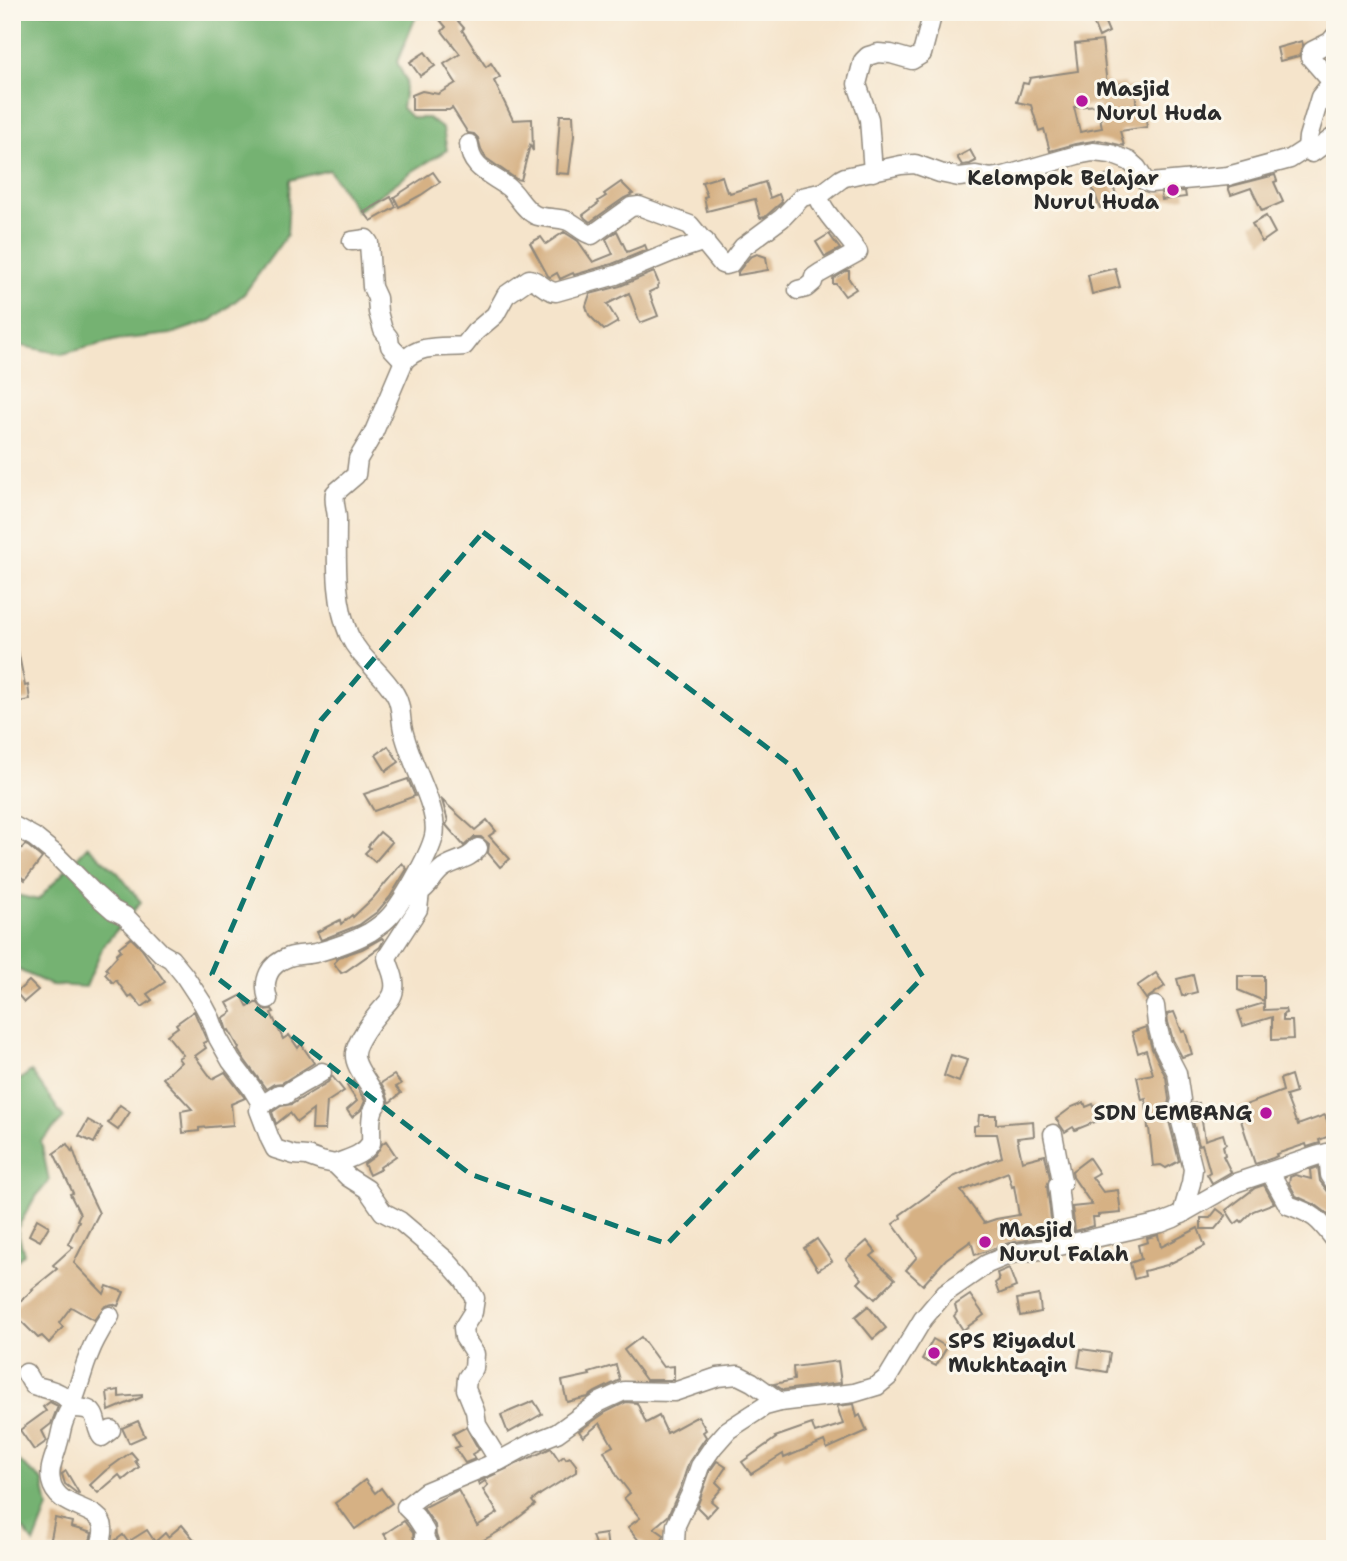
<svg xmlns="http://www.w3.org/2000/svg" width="1347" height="1561" font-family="'Shantell Sans',sans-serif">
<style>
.forest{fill:#75b272;stroke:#506e4e;stroke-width:2}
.building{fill:#d6b184;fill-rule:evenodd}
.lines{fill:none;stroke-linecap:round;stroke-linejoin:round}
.minor-casing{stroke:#90887b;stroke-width:21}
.minor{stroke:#fff;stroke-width:18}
.marked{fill:none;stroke:#0f766e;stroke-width:5;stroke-dasharray:14 9;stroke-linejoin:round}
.poi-dot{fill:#b5179e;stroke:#fbf7ec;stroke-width:2.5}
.labels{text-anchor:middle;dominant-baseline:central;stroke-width:6;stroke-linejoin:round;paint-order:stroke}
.poi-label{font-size:21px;font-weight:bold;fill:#2b2b2b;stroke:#fbf7ec;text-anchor:start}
</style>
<rect width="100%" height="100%" fill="#fbf7ec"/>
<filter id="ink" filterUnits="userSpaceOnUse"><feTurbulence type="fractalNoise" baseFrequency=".0143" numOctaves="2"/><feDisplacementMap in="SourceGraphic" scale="14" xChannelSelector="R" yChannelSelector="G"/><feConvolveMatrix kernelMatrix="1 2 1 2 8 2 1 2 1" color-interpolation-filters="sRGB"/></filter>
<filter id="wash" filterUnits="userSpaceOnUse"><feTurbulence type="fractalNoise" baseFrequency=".00686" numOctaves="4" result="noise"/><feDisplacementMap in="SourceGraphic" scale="28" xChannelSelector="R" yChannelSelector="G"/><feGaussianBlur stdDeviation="1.57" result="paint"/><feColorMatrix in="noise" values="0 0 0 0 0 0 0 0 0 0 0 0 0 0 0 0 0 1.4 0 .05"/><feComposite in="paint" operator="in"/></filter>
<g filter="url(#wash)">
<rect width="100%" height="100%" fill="#f5e4cb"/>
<g class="forest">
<path d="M12 12H418L397 62 406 81 402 108 412 118H428L443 129 447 150 413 171 357 211 329 170 290 180 287 235 244 294 212 320 171 334 117 340 62 354 12 344Z"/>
<path d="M88 846 118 873 141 902 103 946 86 987 51 985 12 967V894L38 900Z"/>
<path d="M31 1071 64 1118 41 1141 49 1181 34 1199 17 1229 24 1254 12 1265V1086Z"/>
<path d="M12 1449 17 1460 43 1481 48 1508 34 1544 24 1530 12 1523Z"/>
</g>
<g id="blocks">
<g class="building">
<path d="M450 12 464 28 462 30 486 67 491 63 500 77 494 81 513 120 532 119 533 151 530 145 521 180 516 179 486 158 481 149 478 138 474 134 468 133 452 108 449 110H412V95L422 91 438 94 456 83 444 64 460 54 442 31 446 27 440 20Z"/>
<path d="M1103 18 1109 32 1099 37 1093 22Z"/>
<path d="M1102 41 1107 85 1125 83 1126 87H1135L1137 114 1145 113 1147 127 1120 131 1124 146 1099 140 1075 144 1050 151 1044 129 1039 131 1031 105 1017 102 1023 83 1028 84 1030 78 1078 71 1075 44ZM1098 105 1102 128 1080 132 1074 107Z"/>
<path d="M1302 41 1303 45 1299 56 1280 61 1277 48Z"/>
<path d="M425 52 435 66 420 76 410 62Z"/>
<path d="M560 115H573L574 136 569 174 556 173Z"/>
<path d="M970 150 976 161 970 164 962 165 957 157Z"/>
<path d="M433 172 440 182 421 195 399 207 394 197Z"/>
<path d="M1108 175 1119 201 1100 208 1090 182Z"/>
<path d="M1275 175 1277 181 1274 182 1283 202 1262 211 1251 188 1231 195 1228 187Z"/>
<path d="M722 176 727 192 729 191 730 193 765 182 770 198 779 194 782 202 765 217 760 218 755 199 707 211 704 197 707 196 702 182Z"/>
<path d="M621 182 633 194 624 198 590 222 585 218 583 215 599 203 598 201 606 196 604 194Z"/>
<path d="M1185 191 1186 197 1162 200 1161 193Z"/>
<path d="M391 197 396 207 371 221 364 212Z"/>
<path d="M1266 216 1275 233 1262 242 1252 224Z"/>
<path d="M617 231 627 252 645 245 647 250 612 264 574 275 573 273 560 279 557 273 550 277 548 276 530 243 541 237 546 244 564 232 578 241 593 262 613 254 606 239Z"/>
<path d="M829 234 840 249 825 257 816 242Z"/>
<path d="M757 254 766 257 768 270 738 275V272L750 257Z"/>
<path d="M1115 268 1120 287 1092 294 1088 275Z"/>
<path d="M846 271H849V279L856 289 845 296 836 284H833V279Z"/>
<path d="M654 272 659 284 657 286 658 288 649 292 658 316 640 323 629 293 607 304 618 322 604 330 589 315 586 306 590 294 620 286Z"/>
<path d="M18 650 25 686 28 685 30 700 12 703V651Z"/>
<path d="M388 746 399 762 386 771 376 755Z"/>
<path d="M408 779 415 796 374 811 364 794Z"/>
<path d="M442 800 475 830 487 820 496 831 489 836 510 859 500 867 488 853 489 844 481 837H474L464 846 446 825 448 821Z"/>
<path d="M380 832 392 842 375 862 365 853 370 848 368 846Z"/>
<path d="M12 842 21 849 25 845 28 846 42 858 25 880 12 869Z"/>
<path d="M402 863 407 869 390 897 377 912 359 925 321 940 317 932 340 920 341 924 352 915 353 917 373 898Z"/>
<path d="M131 938 141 948 165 982 147 994 152 1000 142 1007 132 995 129 998 116 980 113 983 105 974 108 971 106 968 117 956 116 954 121 950 119 947Z"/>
<path d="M382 938 384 940 380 947 346 971 341 973 334 963 337 960 336 958 362 949Z"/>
<path d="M1156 973 1165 986 1146 999 1137 986Z"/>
<path d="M1193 975 1197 992 1182 996 1177 979Z"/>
<path d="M1238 976H1264V1001L1238 990Z"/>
<path d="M29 981 38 990 24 1002 18 995V991Z"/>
<path d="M242 995 248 1007 257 1002 264 1010 272 1009 274 1012 271 1013 283 1039 289 1035 298 1048 301 1044 314 1063 282 1083 274 1084 266 1089 241 1055 238 1050 239 1048 229 1030 227 1031 223 1018 232 1012 227 1003Z"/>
<path d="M1264 1003V1010L1285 1009 1286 1013 1283 1014V1021H1292L1293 1039 1272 1040V1017L1243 1026 1238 1011Z"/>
<path d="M194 1011 207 1041 203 1043 206 1048 195 1056 212 1079 225 1072 245 1098 231 1104 233 1125 199 1128V1131L183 1133 181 1111 192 1109 163 1078 181 1062 178 1058 183 1055 167 1035 178 1027 176 1024Z"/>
<path d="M1174 1012 1182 1032 1185 1031 1192 1054 1182 1057 1173 1040 1168 1022 1167 1014Z"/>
<path d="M1146 1027 1152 1049 1166 1077 1169 1099 1167 1113 1179 1161 1166 1168 1161 1165 1153 1166 1149 1128H1148L1146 1099 1142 1100 1137 1077 1153 1074 1146 1050 1138 1053 1132 1032Z"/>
<path d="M951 1055 967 1060 959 1082 944 1076Z"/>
<path d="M394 1075 401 1084 396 1087 401 1093 389 1103 386 1092 381 1083Z"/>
<path d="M1291 1075 1296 1093 1286 1096 1296 1122H1297L1298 1125 1325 1115 1332 1135 1319 1140 1320 1143 1307 1147 1306 1144 1276 1154 1277 1156 1273 1158 1255 1164 1237 1108 1283 1091 1280 1079Z"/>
<path d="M332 1076 344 1091 327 1102 325 1130H312L313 1110 297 1122 290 1113 276 1124 272 1112 281 1106 292 1104 328 1082Z"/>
<path d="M353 1081 365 1101 361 1110 352 1117 347 1110 357 1101 347 1086Z"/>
<path d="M1084 1102 1086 1107 1093 1104 1100 1120 1075 1130 1073 1127 1065 1132 1056 1119 1072 1107Z"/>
<path d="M1199 1103 1205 1140 1223 1134 1226 1144 1223 1146 1225 1155 1223 1156 1231 1172 1212 1183 1207 1174 1210 1172 1202 1144 1199 1145 1190 1110 1192 1104Z"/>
<path d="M120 1105 130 1112 118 1130 108 1123Z"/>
<path d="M979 1115H996V1124L1033 1121 1034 1136 1017 1138 1022 1161 1045 1155 1050 1178 1047 1186 1053 1236 1009 1243 975 1255 971 1241 946 1259 923 1285 906 1270 917 1257 893 1224 901 1218 900 1215 953 1177 982 1164 1002 1157 997 1134H974V1126L978 1125ZM1008 1172 1012 1187 1014 1186 1019 1215 996 1219 984 1223 961 1191Z"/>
<path d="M88 1120 102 1128 94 1143 79 1136Z"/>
<path d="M386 1141 396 1156 380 1167 381 1169 369 1175 364 1164 375 1156 382 1144Z"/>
<path d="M67 1144 72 1152 73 1149 86 1186 99 1213 74 1262 75 1264 104 1294 107 1286 124 1292 118 1306 112 1304 105 1306 94 1320 71 1307 59 1323 63 1327 49 1343 42 1336 38 1338 12 1312V1308L33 1290 32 1289 57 1269 53 1265 73 1247 68 1244 79 1221 77 1220 80 1214 70 1194 73 1193 54 1153Z"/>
<path d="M1089 1158 1099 1173 1092 1177 1103 1192 1118 1190 1121 1213 1098 1215V1217H1093L1094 1226 1075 1231 1072 1207 1092 1205 1073 1177 1072 1171Z"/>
<path d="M1318 1167 1320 1181 1329 1193 1335 1194V1219L1316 1205 1296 1196 1289 1183 1290 1177 1295 1175 1311 1179 1310 1170Z"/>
<path d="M1264 1185 1274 1203 1253 1211 1242 1222 1240 1220 1235 1224 1226 1210 1255 1188Z"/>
<path d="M1217 1209 1226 1216 1215 1229H1201V1218H1210Z"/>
<path d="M37 1219 49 1226 40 1241 29 1235Z"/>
<path d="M1198 1228 1205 1246 1167 1265 1144 1271 1145 1276 1134 1279 1130 1263 1141 1259 1138 1245 1148 1242 1147 1238 1158 1235 1161 1247Z"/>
<path d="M817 1239 832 1261 818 1270 804 1248Z"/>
<path d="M867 1241 876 1252 871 1256 895 1279 875 1299 858 1283 862 1279 846 1259Z"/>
<path d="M1009 1268 1016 1287 999 1294 995 1283 999 1280 997 1273Z"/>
<path d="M970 1295 984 1315 963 1330 954 1316 957 1312 955 1305Z"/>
<path d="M1039 1295 1041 1312 1020 1316 1017 1299Z"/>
<path d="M868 1306 886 1328 873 1339 855 1317Z"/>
<path d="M641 1337 663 1367 674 1366V1380H646L624 1350Z"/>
<path d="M933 1339 947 1347 936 1366 922 1359Z"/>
<path d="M1081 1349 1110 1353 1107 1372 1078 1367Z"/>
<path d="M838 1361 841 1383 783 1390 774 1384 794 1380 793 1367Z"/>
<path d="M616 1365 620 1380 595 1392 588 1397 567 1402 562 1381 590 1375 589 1373Z"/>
<path d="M119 1390V1397L142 1395V1397L109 1411 107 1392Z"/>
<path d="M534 1401 542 1414 508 1433 501 1415Z"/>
<path d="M50 1402 58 1406 51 1424 42 1431 47 1441 34 1450 20 1430 46 1411 43 1407Z"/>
<path d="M626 1402 637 1403 646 1423 659 1416 667 1433 698 1416 706 1430 703 1432 706 1437 689 1462 680 1489 668 1516 654 1528 664 1535 659 1549H652L641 1541 640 1542 628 1527 640 1518 624 1498 630 1493 617 1476 604 1451 613 1446 600 1423 583 1437 579 1431 606 1412Z"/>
<path d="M854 1404 857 1417 860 1415 867 1431 827 1449 824 1441 784 1458 783 1454 751 1474 742 1462 776 1438 775 1437 812 1424 815 1433 843 1424 837 1406Z"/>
<path d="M138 1421 145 1436 129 1443 122 1428Z"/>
<path d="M466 1427 479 1450 472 1454 475 1459 465 1463 455 1448 460 1446 453 1434Z"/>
<path d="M551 1448 559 1460 564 1456 566 1459 570 1457 576 1465V1472L541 1494 532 1501 535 1505 505 1528 482 1541 488 1549H441L436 1535 435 1525 423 1508 458 1490 477 1526 498 1513 483 1490 488 1485 485 1481 479 1485 478 1482Z"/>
<path d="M131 1452 137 1459 135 1461 139 1467 123 1480 119 1475 98 1493 90 1485 105 1471Z"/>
<path d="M717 1461 726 1467 716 1482 722 1488 711 1501 717 1506 707 1517 697 1507 710 1471Z"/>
<path d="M66 1471 79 1493 78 1494 65 1484 62 1474Z"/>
<path d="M365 1480 375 1493 381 1488 392 1503 355 1529 344 1514 343 1515 335 1503 353 1491 352 1490Z"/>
<path d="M55 1518 72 1522 71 1527 92 1533 88 1549H49Z"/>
<path d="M404 1521 413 1533 414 1541 417 1549H394L384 1534Z"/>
<path d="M182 1525 202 1549H111L113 1542 123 1535 128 1542 147 1530 155 1542 165 1533 168 1537Z"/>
<path d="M606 1534 608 1549H597L592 1536Z"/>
</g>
</g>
</g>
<g filter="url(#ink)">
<use href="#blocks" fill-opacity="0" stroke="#90887b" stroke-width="2"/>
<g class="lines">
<g class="minor-casing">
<g id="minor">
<path d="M469 144C470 169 491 174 508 187 518 195 523 209 535 215 545 219 558 217 568 221 577 225 583 233 592 235L631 207 639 206 690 225 722 264 725 265 730 264 743 247 782 218 802 197 824 192 841 179 845 177 901 165 915 164 940 173 959 177 976 175 991 178 1004 176 1077 155 1093 152 1111 154 1129 161 1137 168 1145 181 1150 183 1228 176 1290 159 1307 148 1312 153 1335 136"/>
<path d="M1307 148 1308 137 1320 97 1332 82 1310 57 1312 51 1330 42 1335 36"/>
<path d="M873 172 869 119 857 84 863 61 868 56 878 53 891 54 912 60 922 54 933 12"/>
<path d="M352 241 366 239 369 243 372 287 377 298 378 312 383 330 389 338 390 346 404 361"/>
<path d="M798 290 806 288 813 282 814 277 820 273 858 252C845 232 825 216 817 194"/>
<path d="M12 825 34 837 55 854 95 894 113 910 125 916 161 953 171 959 184 975 203 1004 211 1019 218 1038 231 1061 251 1087 262 1105 259 1110 270 1139 275 1149 294 1155 307 1156 321 1161 335 1164 348 1177 367 1189 383 1212 400 1221 446 1260 463 1279 475 1298 473 1312 463 1328 464 1337 475 1354 474 1368 467 1378 466 1389 475 1411 477 1425 499 1461 532 1443 557 1433 600 1402 624 1391 674 1392 718 1377 738 1375 752 1382 780 1402"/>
<path d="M268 999C262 980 269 964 289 957 298 954 307 955 315 953 333 948 354 941 370 932 376 928 382 924 387 919 401 906 430 854 434 836 439 814 418 776 411 755 408 747 405 738 403 730 400 717 402 705 395 694 382 672 360 659 349 635 334 600 337 557 337 519 337 510 333 502 335 493L356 475 358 459 373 434 404 361C420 343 443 348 464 346L475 332 495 315 506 295 529 279C539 280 544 291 556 292L616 275 672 252 705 241"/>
<path d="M1155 1006 1157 1024 1162 1044 1177 1073 1181 1100 1178 1110 1193 1169 1191 1183 1182 1214"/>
<path d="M262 1105 279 1094 285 1095C297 1085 310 1080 322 1072"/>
<path d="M1053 1134 1062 1181V1183L1058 1185 1065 1244"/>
<path d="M1328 1153 1330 1175 1335 1183"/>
<path d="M335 1164C349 1158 362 1156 371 1143 372 1129 368 1114 378 1102 374 1087 353 1068 355 1053 356 1042 372 1020 380 1011 386 1004 393 999 394 989 396 977 389 968 387 957L418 909 420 892C430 886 433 875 443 868 455 860 469 860 478 848"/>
<path d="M1270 1172 1288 1205C1314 1214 1318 1218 1335 1240"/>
<path d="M26 1373 33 1385C49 1390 66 1391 73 1408 77 1408 81 1408 85 1409 99 1411 94 1428 102 1437L111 1430"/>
<path d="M99 1549C101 1542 104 1535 103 1528 102 1505 57 1511 51 1481 48 1468 55 1457 58 1444 60 1438 61 1430 63 1424 65 1417 69 1411 72 1404 81 1382 85 1359 96 1339 100 1331 105 1323 110 1316"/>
<path d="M430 1549 424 1537 425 1531 416 1517 406 1507 425 1492 499 1461"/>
<path d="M670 1549 675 1543 676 1525 691 1493 700 1466 713 1447 728 1430 765 1406 780 1402 854 1393 877 1386 888 1377 923 1319 945 1293 987 1264 1011 1254 1046 1249 1161 1223 1174 1218 1235 1183 1316 1156 1335 1151"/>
</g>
</g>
<use href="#minor" class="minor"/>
</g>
</g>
<path class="marked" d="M483 532 794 768 923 977 667 1244 470 1174 212 974 321 720Z"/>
<g class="poi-dot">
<circle cx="1082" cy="101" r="7"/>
<circle cx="1173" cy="190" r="7"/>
<circle cx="1266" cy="1113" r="7"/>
<circle cx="985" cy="1242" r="7"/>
<circle cx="934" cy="1353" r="7"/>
</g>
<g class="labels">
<g class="poi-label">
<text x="1096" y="89">Masjid<tspan x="1096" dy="24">Nurul Huda</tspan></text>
<text x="1159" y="178" text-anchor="end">Kelompok Belajar<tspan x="1159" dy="24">Nurul Huda</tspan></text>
<text x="1252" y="1113" text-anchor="end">SDN LEMBANG</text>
<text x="999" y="1230">Masjid<tspan x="999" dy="24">Nurul Falah</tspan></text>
<text x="948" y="1341">SPS Riyadul<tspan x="948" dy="24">Mukhtaqin</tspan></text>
</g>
</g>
<rect width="1347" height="1561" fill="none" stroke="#fbf7ec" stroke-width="42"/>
</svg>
